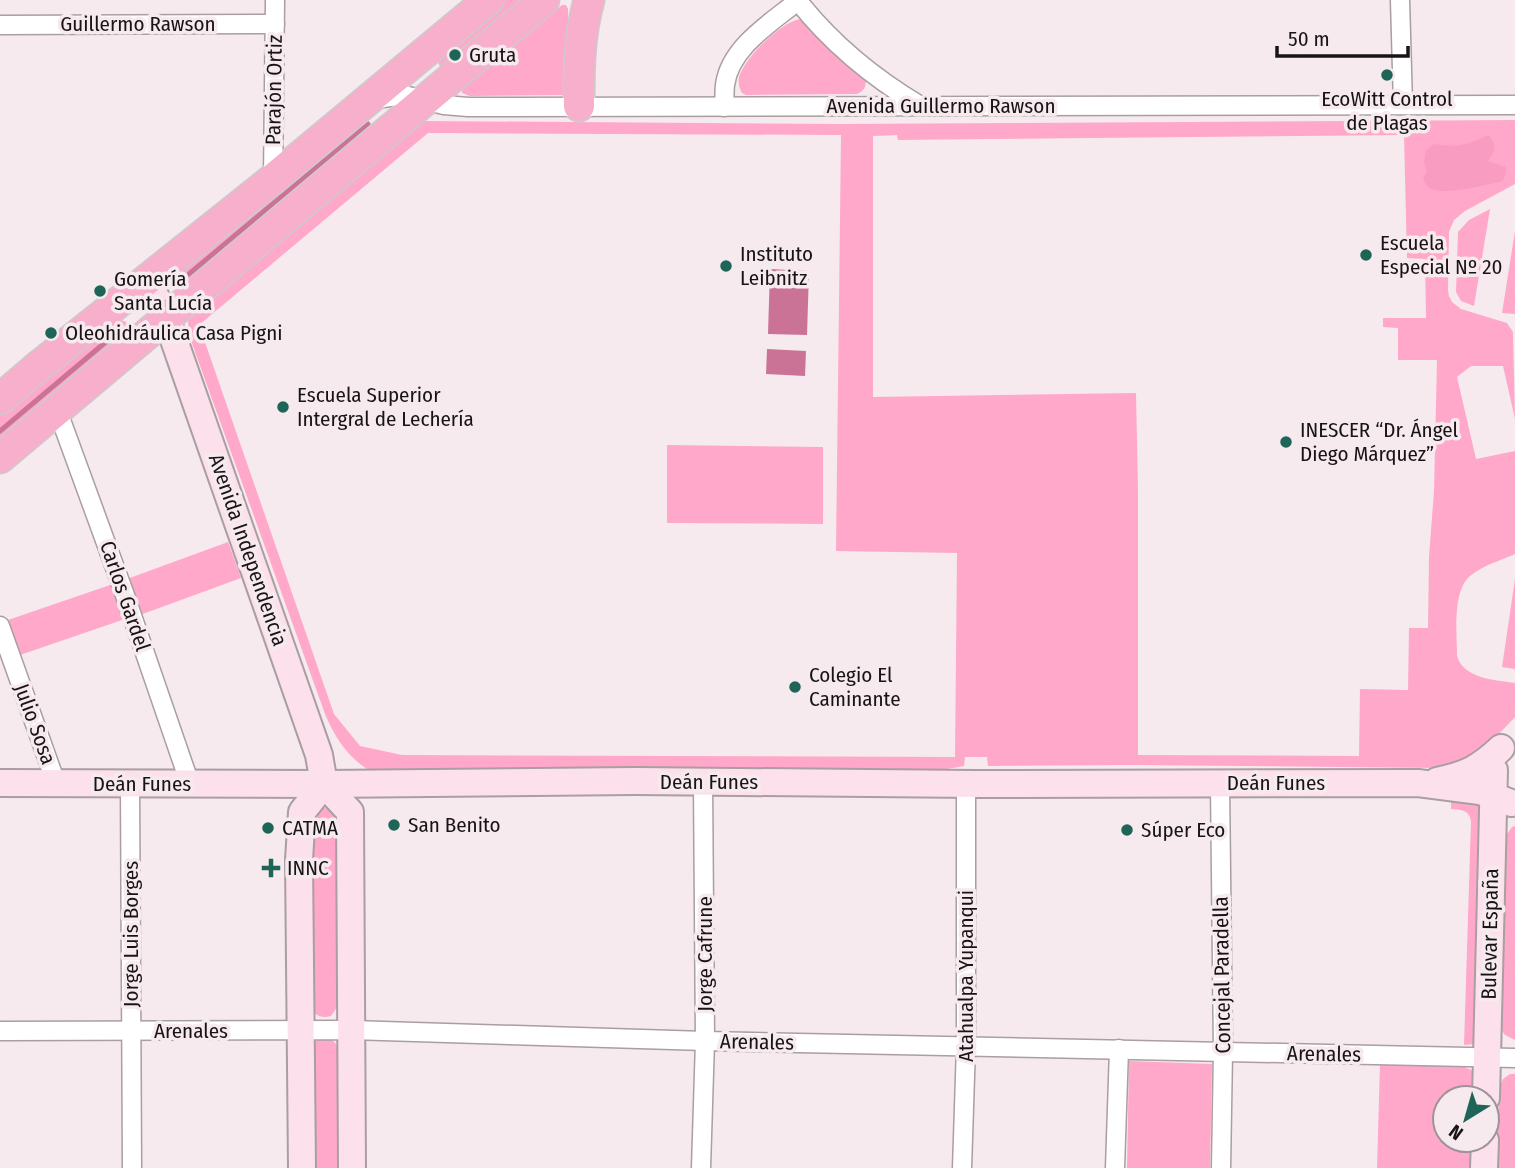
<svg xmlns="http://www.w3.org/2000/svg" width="1515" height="1168" font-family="'Fira Sans Condensed',sans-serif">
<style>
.green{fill:#ffa8ca;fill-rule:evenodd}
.forest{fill:#f99cc1}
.water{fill:#cb7397}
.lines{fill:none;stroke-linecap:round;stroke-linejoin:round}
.stream{stroke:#cb7397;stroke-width:5}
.minor-casing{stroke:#a99ea1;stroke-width:21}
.secondary-casing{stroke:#a99ea1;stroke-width:30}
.trunk-casing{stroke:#cccbcc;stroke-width:33}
.minor{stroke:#fff;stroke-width:18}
.secondary{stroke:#fce1ec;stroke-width:26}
.trunk{stroke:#f7afcc;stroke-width:30}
.poi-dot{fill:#1e6457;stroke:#f6eaee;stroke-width:2.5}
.labels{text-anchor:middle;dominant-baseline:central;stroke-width:7;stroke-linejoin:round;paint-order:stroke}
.street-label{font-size:21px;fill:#181416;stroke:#f6eaee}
.poi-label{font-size:21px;fill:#181416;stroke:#f6eaee;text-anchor:start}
</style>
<rect width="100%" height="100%" fill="#f6eaee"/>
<g class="green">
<path d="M502 0H529L444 69 439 65 437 59Z"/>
<path d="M562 5H566L568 9V87L564 95 470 96 462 93V88L464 85Z"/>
<path d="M800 19 805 22 866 79C866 87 864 91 857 94L746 95 742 93C739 88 738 83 739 77 745 57 780 23 800 19Z"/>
<path d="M1515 120V184L1465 211 1454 220 1449 232 1448 290 1449 296 1452 302 1461 309 1507 323 1513 332 1515 419 1503 366H1471L1457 377 1476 459 1515 451V554C1500 561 1483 565 1470 576 1452 591 1457 634 1457 656 1464 679 1495 680 1515 683V717L1476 758 1439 768 1137 765 988 766 987 757H965L964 766 907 776 372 772C349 759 335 738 325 714L189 335 188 322 190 315 422 121 840 124ZM428 133 841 135 836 551 957 553 955 757 402 755 360 746 334 714 199 325ZM897 135 898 140 1404 135 1407 258 1425 259 1426 318H1383V327L1398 328V360H1437L1434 491 1429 557 1428 628H1409L1408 690 1360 689 1359 756 1138 755V490L1136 393 873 397V136Z"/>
<path d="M330 145 348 147 179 291 175 283 182 268Z"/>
<path d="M1490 209 1474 306 1461 301 1456 292 1458 232 1469 220Z"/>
<path d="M1515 231V314L1502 313Z"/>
<path d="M119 319 128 323 131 332 0 445V415L114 321Z"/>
<path d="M667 445 823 447V524L667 523Z"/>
<path d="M228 542 241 578 140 615 127 579Z"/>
<path d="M1515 579V669L1502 667Z"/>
<path d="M113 584 125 619 20 655 8 620Z"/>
<path d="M1451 799 1478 804 1482 808 1474 1044 1464 1045 1471 821C1469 809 1460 810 1451 809Z"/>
<path d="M323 808 333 809 338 816V1006L331 1016C323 1018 317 1017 311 1010L312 848 317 814Z"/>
<path d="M1515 826V1040L1505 1035 1500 1028 1505 837 1512 827Z"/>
<path d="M321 1038C330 1039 336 1040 338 1049L339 1168H312L313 1043Z"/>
<path d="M1129 1061 1212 1064 1210 1168H1127Z"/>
<path d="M1380 1064 1464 1067 1474 1071 1475 1098H1445V1140H1474L1473 1168H1377Z"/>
<path d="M1510 1074H1515V1168H1497L1499 1087 1503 1079Z"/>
</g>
<path class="forest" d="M1489 135C1497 146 1496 151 1488 161L1506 167V173L1503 181C1486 185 1451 194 1434 190 1428 188 1425 184 1423 178L1427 172 1424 163 1426 150 1434 144C1460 148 1465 145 1489 135Z"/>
<g class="water">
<path d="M770 269 809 271 807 335 768 334Z"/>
<path d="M767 349 806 351 805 376 766 374Z"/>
</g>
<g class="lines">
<g class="stream">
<path d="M189 274 368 124"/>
<path d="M0 431 120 330"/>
</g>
<g class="minor-casing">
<g id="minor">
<path d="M1400 0 1403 105"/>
<path d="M798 1C832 44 872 77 919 105"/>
<path d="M0 25 275 24"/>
<path d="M376 99 404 95 444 105 468 107 1515 105"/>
<path d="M724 107C725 100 724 92 725 85 730 47 772 22 799 0"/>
<path d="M273 179 275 0"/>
<path d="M57 409 126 598 190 784"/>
<path d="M0 626 56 783"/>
<path d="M1220 783 1223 1052 1221 1168"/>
<path d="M130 784 132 1168"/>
<path d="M0 1031 351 1030 705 1041 1515 1058"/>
<path d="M701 1168 705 1041 703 782"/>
<path d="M962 1168 966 1046V784"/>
<path d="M1115 1168 1119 1049"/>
</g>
</g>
<g class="secondary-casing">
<g id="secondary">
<path d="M147 280 166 317 319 755 324 784 350 812 352 1168"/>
<path d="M1437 781C1466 775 1480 768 1501 748"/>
<path d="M0 783 324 784 635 781 975 784 1418 783 1480 791 1511 803"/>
<path d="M1486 1098 1494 770"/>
<path d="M302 1168 299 860 302 812 324 784"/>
<path d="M1484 1168 1485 1140"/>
</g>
</g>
<g class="trunk-casing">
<g id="trunk">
<path d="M579 106C579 70 579 36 589 0"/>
<path d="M0 399 35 369 273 179 488 0"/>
<path d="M0 458 544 0"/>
</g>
</g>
<use href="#minor" class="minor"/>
<use href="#secondary" class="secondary"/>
<use href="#trunk" class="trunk"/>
</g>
<g class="poi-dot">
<circle cx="455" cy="55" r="7"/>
<circle cx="1387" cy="75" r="7"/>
<circle cx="1366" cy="255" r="7"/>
<circle cx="726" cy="266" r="7"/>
<circle cx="100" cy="291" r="7"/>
<circle cx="51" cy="333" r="7"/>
<circle cx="283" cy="407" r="7"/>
<circle cx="1286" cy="442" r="7"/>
<circle cx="795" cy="687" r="7"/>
<circle cx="394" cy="825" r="7"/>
<circle cx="268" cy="828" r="7"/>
<circle cx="1127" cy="830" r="7"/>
<path d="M267.5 857.5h7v7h7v7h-7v7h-7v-7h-7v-7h7z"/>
</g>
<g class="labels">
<g class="street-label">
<text x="138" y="24">Guillermo Rawson</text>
<text transform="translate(274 90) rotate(-89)">Parajón Ortiz</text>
<text x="941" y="106">Avenida Guillermo Rawson</text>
<text transform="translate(248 550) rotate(71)">Avenida Independencia</text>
<text transform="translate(125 596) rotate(71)">Carlos Gardel</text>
<text transform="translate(35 724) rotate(70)">Julio Sosa</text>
<text x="709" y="782">Deán Funes</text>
<text x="1276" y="783">Deán Funes</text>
<text x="142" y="784">Deán Funes</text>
<text transform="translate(131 934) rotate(-90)">Jorge Luis Borges</text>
<text transform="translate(1490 934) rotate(-89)">Bulevar España</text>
<text transform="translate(705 954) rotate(-90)">Jorge Cafrune</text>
<text transform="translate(1222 975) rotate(-91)">Concejal Paradella</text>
<text transform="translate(966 976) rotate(-90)">Atahualpa Yupanqui</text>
<text x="191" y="1031">Arenales</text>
<text transform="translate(757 1042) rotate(1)">Arenales</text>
<text transform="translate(1324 1054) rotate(1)">Arenales</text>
</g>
<g class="poi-label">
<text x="469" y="55">Gruta</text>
<text x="1387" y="99" text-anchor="middle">EcoWitt Control<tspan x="1387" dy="24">de Plagas</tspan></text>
<text x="1380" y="243">Escuela<tspan x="1380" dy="24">Especial Nº 20</tspan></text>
<text x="740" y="254">Instituto<tspan x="740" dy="24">Leibnitz</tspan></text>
<text x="114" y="279">Gomería<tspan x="114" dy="24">Santa Lucía</tspan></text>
<text x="65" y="333">Oleohidráulica Casa Pigni</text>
<text x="297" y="395">Escuela Superior<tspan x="297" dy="24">Intergral de Lechería</tspan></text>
<text x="1300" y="430">INESCER “Dr. Ángel<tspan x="1300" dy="24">Diego Márquez”</tspan></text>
<text x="809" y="675">Colegio El<tspan x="809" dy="24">Caminante</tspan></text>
<text x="408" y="825">San Benito</text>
<text x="282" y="828">CATMA</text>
<text x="1141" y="830">Súper Eco</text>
<text x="287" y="868">INNC</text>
</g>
</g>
<g transform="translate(1466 1119) rotate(217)"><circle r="33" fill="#f6eaee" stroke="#9d9498" stroke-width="2"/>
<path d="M0-5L12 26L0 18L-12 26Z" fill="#1e6457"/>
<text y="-10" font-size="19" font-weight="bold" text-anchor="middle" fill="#181416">N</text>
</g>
<path d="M1277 46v10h131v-10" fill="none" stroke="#181416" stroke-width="3.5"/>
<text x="1288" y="46" font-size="21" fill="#181416" stroke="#f6eaee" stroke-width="5" paint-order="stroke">50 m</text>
</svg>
